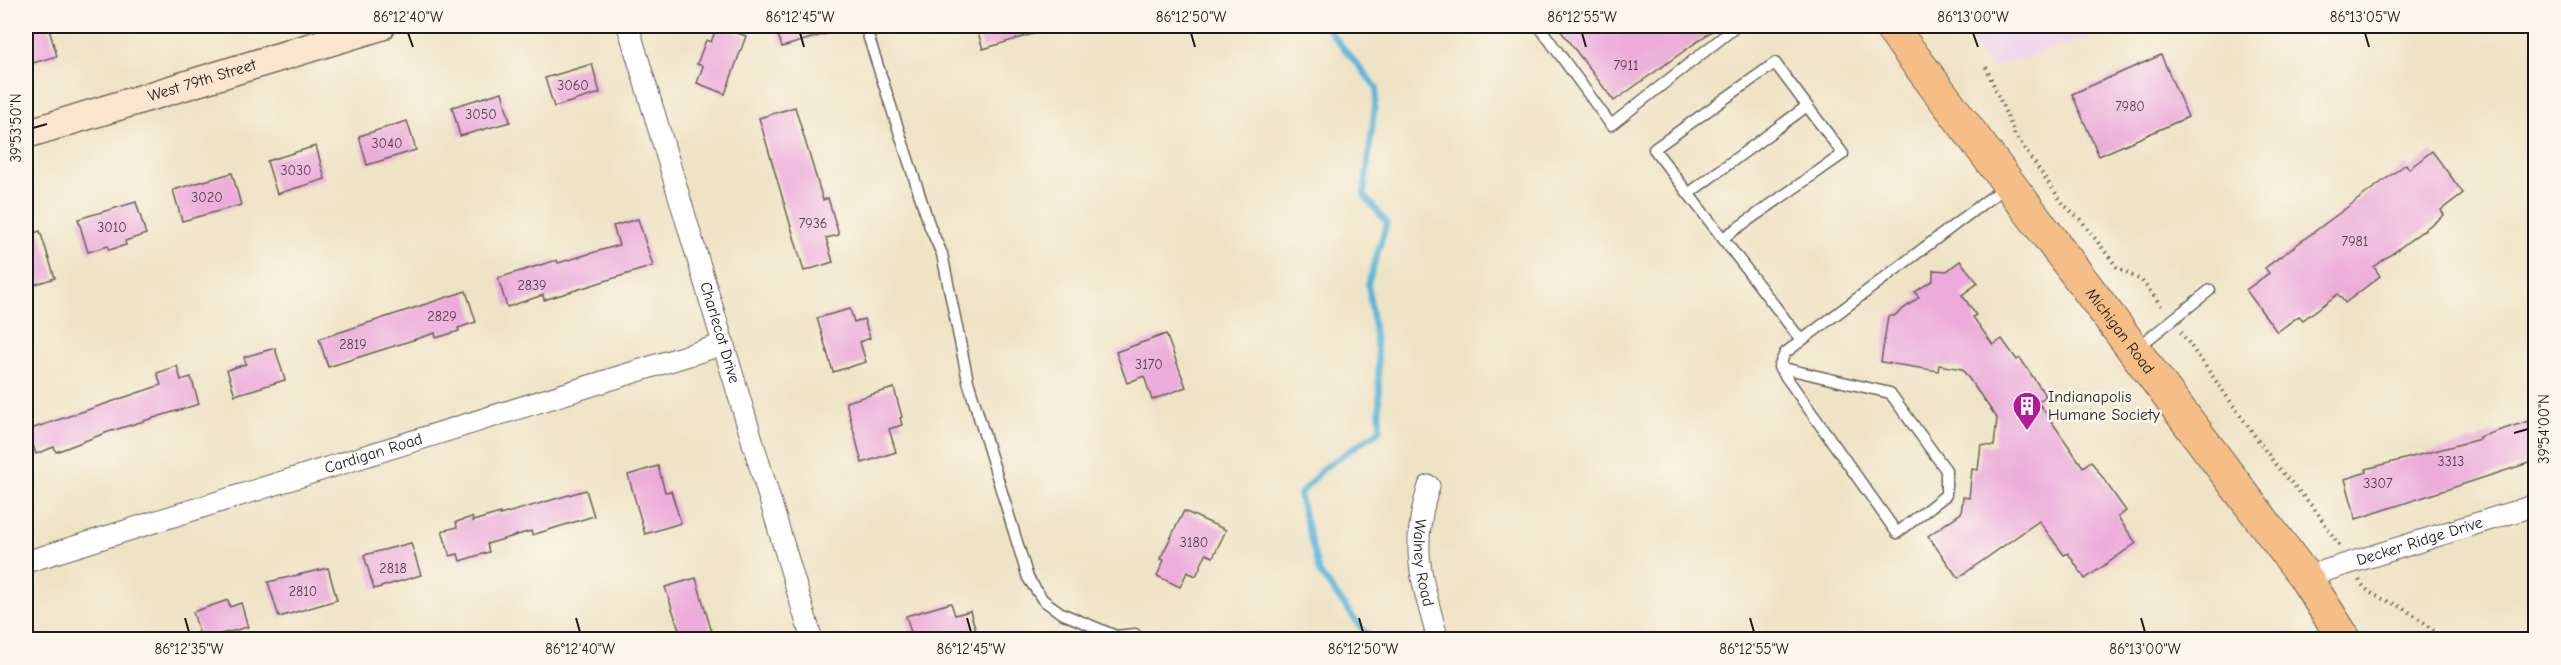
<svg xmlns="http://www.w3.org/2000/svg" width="2561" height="665" font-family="'Comic Neue',sans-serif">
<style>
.built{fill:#ecd1ea}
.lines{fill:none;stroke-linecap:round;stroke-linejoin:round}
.stream{stroke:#5bb5d9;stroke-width:6}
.building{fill:#ecabda}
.lane-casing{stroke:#666257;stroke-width:13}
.street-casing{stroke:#666257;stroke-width:23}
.secondary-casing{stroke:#666257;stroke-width:31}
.primary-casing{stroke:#666257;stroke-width:35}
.path{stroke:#666257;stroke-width:4;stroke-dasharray:1.5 4.5;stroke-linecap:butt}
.lane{stroke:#fff;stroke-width:10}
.street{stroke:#fff;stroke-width:21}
.secondary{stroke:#fbe5cf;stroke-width:28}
.primary{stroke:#f6be87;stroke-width:33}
.ticks{fill:none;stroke:#1c1c1c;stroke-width:2}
.labels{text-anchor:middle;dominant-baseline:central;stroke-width:5;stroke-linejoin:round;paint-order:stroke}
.number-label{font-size:14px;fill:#50404c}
.street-label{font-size:16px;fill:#1c1c1c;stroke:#fbf7ec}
.poi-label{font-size:16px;fill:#1c1c1c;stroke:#fbf7ec;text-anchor:start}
.neatline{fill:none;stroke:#1c1c1c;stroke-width:2}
.ticks-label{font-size:15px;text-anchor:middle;fill:#1c1c1c}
</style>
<rect width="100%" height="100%" fill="#fbf7ec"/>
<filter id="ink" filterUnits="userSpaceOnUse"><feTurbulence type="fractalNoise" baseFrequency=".0167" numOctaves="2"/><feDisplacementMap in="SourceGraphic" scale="12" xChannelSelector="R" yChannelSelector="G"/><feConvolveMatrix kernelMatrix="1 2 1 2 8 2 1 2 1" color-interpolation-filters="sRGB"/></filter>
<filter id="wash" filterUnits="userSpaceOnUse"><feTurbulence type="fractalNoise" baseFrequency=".008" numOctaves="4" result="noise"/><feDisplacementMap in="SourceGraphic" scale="24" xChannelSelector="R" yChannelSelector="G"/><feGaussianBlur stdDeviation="1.35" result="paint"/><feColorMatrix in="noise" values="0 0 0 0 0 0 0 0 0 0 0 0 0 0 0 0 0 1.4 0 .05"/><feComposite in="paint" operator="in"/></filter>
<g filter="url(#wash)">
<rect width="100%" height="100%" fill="#efe3c5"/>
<path class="built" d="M1959 26H2131L1991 68Z"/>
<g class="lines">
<path class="stream" d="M1325 26 1377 88 1364 195 1387 223 1368 284 1378 358 1380 430 1324 468 1299 495 1319 572 1363 630 1375 640"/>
</g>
<g id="blocks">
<g class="building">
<path d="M26 26H48L57 56 26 65Z"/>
<path d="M717 26 746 36 725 94 697 83 703 66 697 64 706 40 711 42Z"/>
<path d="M775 26H837L838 30 782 47Z"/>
<path d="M976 26H1046V30L983 49Z"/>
<path d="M1557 26H1719L1614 101Z"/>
<path d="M2161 55 2188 117 2099 156 2072 94Z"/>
<path d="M592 64 600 93 554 107 545 78Z"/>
<path d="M502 92 510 122 460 136 452 107Z"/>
<path d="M795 107 823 200 828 198 839 235 826 238 833 262 804 271 759 118Z"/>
<path d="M407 121 416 150 367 165 359 136Z"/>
<path d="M316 146 325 179 277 194 267 161Z"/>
<path d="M2432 151 2463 193 2441 210 2444 215 2374 267 2380 276 2345 303 2338 294 2303 320 2299 316 2277 332 2246 290 2269 273 2265 268 2406 164 2409 169Z"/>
<path d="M232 173 241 205 182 221 173 190Z"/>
<path d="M136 202 146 234 125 241 126 245 109 250 108 246 88 252 78 219Z"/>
<path d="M638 219 653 266 544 300 543 295 507 307 498 278 557 260 558 263 619 245 613 226Z"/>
<path d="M40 231 55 278 26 287V236Z"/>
<path d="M1960 261 1978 283 1962 295 1976 315 1973 317 1993 345 2002 339 2017 360 2020 358 2046 396 2038 402 2083 467 2091 461 2126 511 2118 517 2136 543 2085 579 2068 553 2064 555 2039 521 1958 578 1928 536 1961 513 1963 497 1969 498 1972 469 1978 470 1981 445 1994 446 1997 418 1962 369 1939 365 1938 371 1881 362 1888 316H1894L1919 297 1915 292 1933 280V270L1947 271Z"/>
<path d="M466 291 476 322 458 328 459 331 436 338 435 333 328 367 319 339Z"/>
<path d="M850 309 854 322 864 319 870 338 860 342 866 362 833 372 817 318Z"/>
<path d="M1166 334 1186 387 1152 400 1144 376 1127 383 1116 352Z"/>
<path d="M275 348 285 380 235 395 227 370 246 364 244 357Z"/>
<path d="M177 366 181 380 191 377 199 404 108 432 56 452 54 447 36 454 28 430 161 385 157 373Z"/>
<path d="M894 388 902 417 900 418 902 425 889 429 896 452 862 463 846 402Z"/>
<path d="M2535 419V461L2356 519 2345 479 2367 472 2366 469 2480 439 2479 437Z"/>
<path d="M658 466 665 492 671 491 681 523 645 534 628 475Z"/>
<path d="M586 490 594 516 532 535 531 531 487 544 489 552 460 561 458 554 450 556 442 531 457 527 456 522 472 517 473 521 500 513V515Z"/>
<path d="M1184 511 1226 530 1213 557 1206 554 1196 576 1187 572 1180 587 1157 576 1164 560 1160 559Z"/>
<path d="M411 543 421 575 374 589 364 555Z"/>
<path d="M328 568 337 600 279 617 268 582Z"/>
<path d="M696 578 713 636 682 639 665 587Z"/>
<path d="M228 600 230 607 241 603 248 627 201 639 193 612Z"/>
<path d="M951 603 955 615 970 611 976 631 961 635 963 639H913L906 616Z"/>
</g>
</g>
</g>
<g filter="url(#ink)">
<use href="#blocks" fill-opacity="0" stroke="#666257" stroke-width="1.5"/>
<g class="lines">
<g class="lane-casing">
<g id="lane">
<path d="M865 26 930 227 942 254 968 381 1028 578 1043 600 1061 613 1116 636 1135 634"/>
<path d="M1539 26 1611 125 1737 26"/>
<path d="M1998 26H2001"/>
<path d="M1688 194 1807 106"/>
<path d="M1723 238 1843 154 1775 63 1654 149 1801 340"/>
<path d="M2137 348 2210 290"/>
<path d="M1779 367 1890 393 1946 470V495L1897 533 1779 367 1785 353 2006 186"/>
</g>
</g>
<g class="street-casing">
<g id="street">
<path id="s1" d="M628 26 812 640"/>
<path id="s2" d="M1429 486C1409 548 1422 580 1438 640"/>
<path id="s3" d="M26 562 724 344"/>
<path id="s4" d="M2305 577 2536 505"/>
</g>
</g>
<g class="secondary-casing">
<g id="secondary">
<path id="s5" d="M26 134 381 26"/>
</g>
</g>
<g class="primary-casing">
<g id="primary">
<path id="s6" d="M1890 26 2305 577 2345 640"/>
</g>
</g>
<g class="path">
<path d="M1986 67 2015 135 2064 205 2080 219 2117 267 2142 281 2164 309"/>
<path d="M2181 332 2275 464 2317 512 2339 545"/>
<path d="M2359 580C2368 596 2385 599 2401 607 2417 616 2430 626 2442 640"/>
</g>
<use href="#lane" class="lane"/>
<use href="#street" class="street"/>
<use href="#secondary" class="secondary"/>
<use href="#primary" class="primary"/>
</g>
</g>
<path class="ticks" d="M408 33 413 47M800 33 804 47M1191 33 1195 47M1582 33 1586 47M1973 33 1978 47M2365 33 2369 47M33 128 47 124M2514 433 2528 429M185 618 189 632M576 618 580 632M967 618 971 632M1359 618 1363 632M1750 618 1754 632M2141 618 2145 632"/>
<defs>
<g id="building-pin" transform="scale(1.5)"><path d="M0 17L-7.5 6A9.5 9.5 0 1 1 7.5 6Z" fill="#b5179e" stroke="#fbf7ec"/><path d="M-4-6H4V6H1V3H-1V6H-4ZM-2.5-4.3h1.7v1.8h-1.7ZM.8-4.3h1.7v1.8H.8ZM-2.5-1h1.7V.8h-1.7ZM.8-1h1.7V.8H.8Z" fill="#fff"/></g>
</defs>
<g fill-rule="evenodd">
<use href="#building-pin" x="2027" y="406"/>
</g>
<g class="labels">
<g class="number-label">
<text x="1626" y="65">7911</text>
<text x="573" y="85">3060</text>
<text x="2130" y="106">7980</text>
<text x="481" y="114">3050</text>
<text x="387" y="143">3040</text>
<text x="296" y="170">3030</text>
<text x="207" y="197">3020</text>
<text x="813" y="223">7936</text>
<text x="112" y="227">3010</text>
<text x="2355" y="241">7981</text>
<text x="532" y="285">2839</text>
<text x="442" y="316">2829</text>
<text x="353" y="344">2819</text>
<text x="1149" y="364">3170</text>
<text x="2451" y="461">3313</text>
<text x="2378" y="483">3307</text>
<text x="1194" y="542">3180</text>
<text x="393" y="568">2818</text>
<text x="303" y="591">2810</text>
</g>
<g class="street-label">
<text stroke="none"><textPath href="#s5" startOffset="184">West 79th Street</textPath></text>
<text stroke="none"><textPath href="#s6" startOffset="382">Michigan Road</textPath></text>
<text stroke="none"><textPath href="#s1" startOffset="320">Charlecot Drive</textPath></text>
<text stroke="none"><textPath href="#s3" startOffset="364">Cardigan Road</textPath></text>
<text stroke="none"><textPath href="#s4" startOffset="120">Decker Ridge Drive</textPath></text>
<text stroke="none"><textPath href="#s2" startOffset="78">Walney Road</textPath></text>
</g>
<g class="poi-label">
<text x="2048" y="397">Indianapolis<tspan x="2048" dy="18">Humane Society</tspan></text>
</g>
</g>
<rect width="2561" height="665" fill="none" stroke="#fbf7ec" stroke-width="66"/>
<rect x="33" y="33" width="2495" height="599" class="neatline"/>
<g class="ticks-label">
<text x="408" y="22">86°12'40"W</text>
<text x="800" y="22">86°12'45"W</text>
<text x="1191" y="22">86°12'50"W</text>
<text x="1582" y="22">86°12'55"W</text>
<text x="1973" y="22">86°13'00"W</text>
<text x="2365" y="22">86°13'05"W</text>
<text transform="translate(16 128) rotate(-90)" y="5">39°53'50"N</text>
<text transform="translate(2544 429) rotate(-90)" y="5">39°54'00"N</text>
<text x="189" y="654">86°12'35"W</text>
<text x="580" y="654">86°12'40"W</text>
<text x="971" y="654">86°12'45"W</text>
<text x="1363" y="654">86°12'50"W</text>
<text x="1754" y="654">86°12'55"W</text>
<text x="2145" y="654">86°13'00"W</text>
</g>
</svg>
